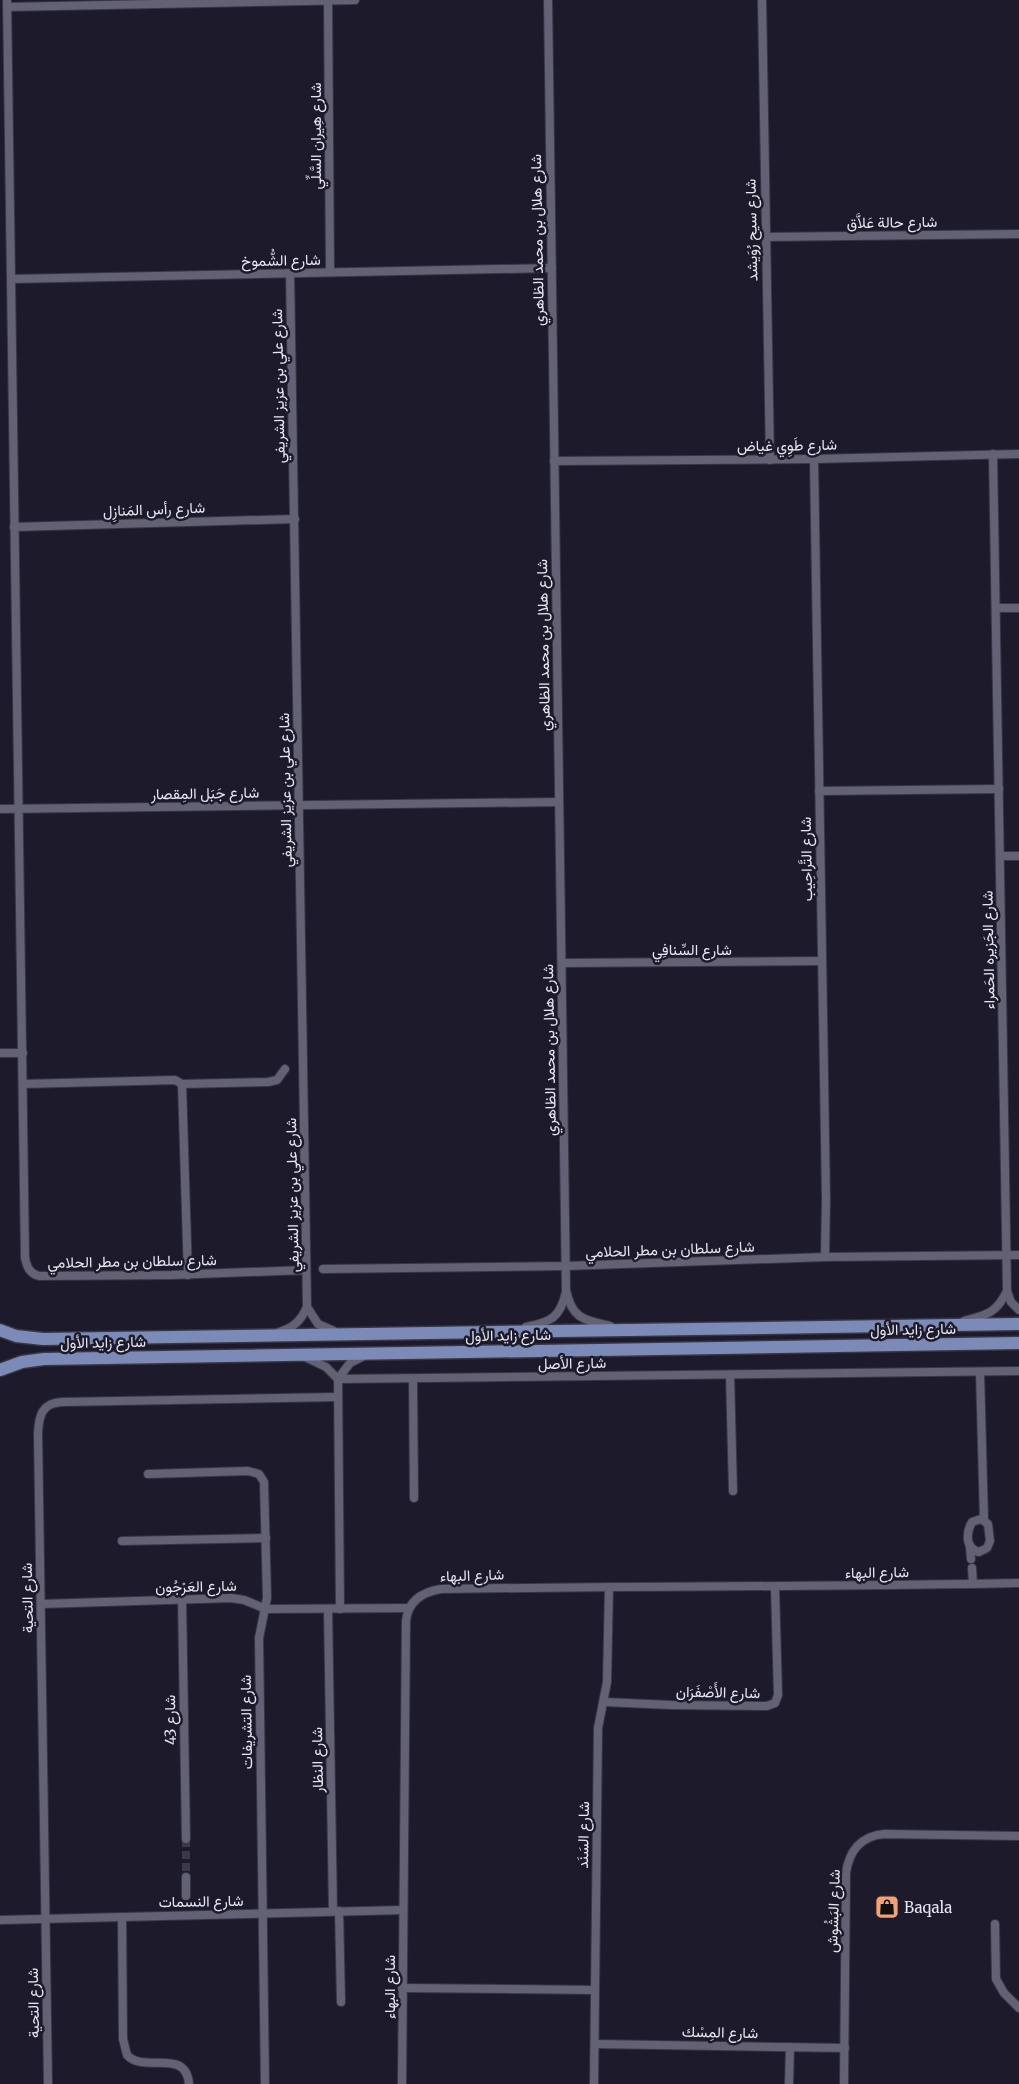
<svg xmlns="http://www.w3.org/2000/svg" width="1019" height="2084" font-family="Merriweather,Vazirmatn,serif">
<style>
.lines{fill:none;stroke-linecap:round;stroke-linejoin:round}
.street-tunnel{stroke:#3b3949;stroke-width:8;stroke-dasharray:8 4;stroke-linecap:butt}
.street-casing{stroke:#393644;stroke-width:10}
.primary-casing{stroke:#393644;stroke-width:15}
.street{stroke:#636174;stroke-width:8}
.primary{stroke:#7c8ab7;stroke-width:12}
.labels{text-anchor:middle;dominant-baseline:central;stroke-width:5;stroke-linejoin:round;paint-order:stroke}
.street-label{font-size:15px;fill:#e6e5f1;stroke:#1d1b2b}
.poi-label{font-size:15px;fill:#e6e5f1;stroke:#1d1b2b;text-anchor:start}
</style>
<rect width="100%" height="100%" fill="#1d1b2b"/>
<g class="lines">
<path class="street-tunnel" d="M186 1839V1877"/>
<g class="street-casing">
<g id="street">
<path d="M7 0 25 1258C27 1267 29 1273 39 1276L172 1275 306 1270"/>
<path d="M328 0 330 272"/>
<path d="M548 0 566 1290C572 1319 584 1320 610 1326"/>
<path d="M762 0 770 460"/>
<path d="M7 7 355 0"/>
<path d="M765 237 1019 234"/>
<path d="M11 279 552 268"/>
<path d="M993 454 1007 1291 1011 1302 1019 1310"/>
<path d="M814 459 826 1199 825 1257"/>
<path d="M554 461 814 459 1019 454"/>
<path d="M14 527 295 519"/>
<path d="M996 608H1019"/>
<path d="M819 791 999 789"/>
<path d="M0 809 559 802"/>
<path d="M1000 856H1019"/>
<path d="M562 963 822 961"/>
<path d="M0 1053H23"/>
<path d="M23 1084 175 1080 182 1084 268 1082 277 1080 285 1069"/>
<path d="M182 1084 188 1275"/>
<path d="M323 1269 566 1266 825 1257 1019 1255"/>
<path d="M307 1307 318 1324 334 1331"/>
<path d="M964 1321C986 1315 996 1314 1007 1291"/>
<path d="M526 1327C551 1322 560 1318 566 1292"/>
<path d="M279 1332C293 1328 301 1321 307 1307L290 273"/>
<path d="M305 1357 326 1367 338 1379"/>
<path d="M980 1372 984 1520"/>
<path d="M730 1375 733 1491"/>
<path d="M338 1379 1019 1371"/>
<path d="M413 1379 414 1498"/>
<path d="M148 1474 248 1471 259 1474 264 1482 267 1598 259 1638 265 2084"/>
<path d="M981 1519 988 1524 990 1541 987 1548 979 1552C965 1549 966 1532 972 1522Z"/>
<path d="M122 1541 266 1538"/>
<path d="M970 1548 971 1559"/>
<path d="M972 1568 973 1584"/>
<path d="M182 1599 186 1839"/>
<path d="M41 1604 231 1598 244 1600 266 1609 409 1608"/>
<path d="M328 1609 333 1911"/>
<path d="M340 1609 338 1379 350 1363 364 1356"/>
<path d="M604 1702 671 1705 767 1706 775 1703 778 1695 775 1587"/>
<path d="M186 1877V1896"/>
<path d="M339 1911 341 2002"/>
<path d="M122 1917 123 2039 127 2055C144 2074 186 2047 189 2084"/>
<path d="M0 1920 403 1910"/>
<path d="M995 1924 996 1979 1004 1993 1019 2008"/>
<path d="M402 1988 595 1990"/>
<path d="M595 2044 845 2048"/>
<path d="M48 2084 38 1433C39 1415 42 1403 62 1402L338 1397"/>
<path d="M402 2084 406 1621C408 1601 422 1592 441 1589 634 1586 826 1587 1019 1583"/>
<path d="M594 2084 598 1728 607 1682 609 1587"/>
<path d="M789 2084 790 2047"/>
<path d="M844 2084 846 1873C849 1851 861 1836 884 1834L1019 1836"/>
</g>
</g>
<g class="primary-casing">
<g id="primary">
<path d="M0 1330 16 1336 43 1339 1019 1324"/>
<path d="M0 1370 22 1362 44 1359 1019 1343"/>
</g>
</g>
<use href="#street" class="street"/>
<use href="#primary" class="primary"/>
</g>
<defs>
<g id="shop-square" transform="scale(1.25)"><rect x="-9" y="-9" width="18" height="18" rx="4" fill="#efa377" stroke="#1d1b2b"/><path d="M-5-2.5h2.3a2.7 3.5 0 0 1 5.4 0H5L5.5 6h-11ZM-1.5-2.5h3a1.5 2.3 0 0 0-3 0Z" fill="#111"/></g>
</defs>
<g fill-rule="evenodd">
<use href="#shop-square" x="887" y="1907"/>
</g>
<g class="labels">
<g class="street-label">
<text transform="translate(315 136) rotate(-90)">شارع هِيران السَّلِّي</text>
<text transform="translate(892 222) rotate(-1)">شارع حالة عَلاَّق</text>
<text transform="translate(751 230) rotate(-91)">شارع سيح رُوَيشد</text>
<text transform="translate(537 240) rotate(-91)">شارع هلال بن محمد الظاهري</text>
<text transform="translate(281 260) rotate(-1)">شارع الشُّموخ</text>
<text transform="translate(278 386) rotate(-91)">شارع علي بن عزيز الشريفي</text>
<text transform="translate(787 445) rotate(-1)">شارع طَوِي غياض</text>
<text transform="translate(154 509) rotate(-2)">شارع رأس المَنازِل</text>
<text transform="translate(543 645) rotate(-91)">شارع هلال بن محمد الظاهري</text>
<text transform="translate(285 790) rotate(-91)">شارع علي بن عزيز الشريفي</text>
<text transform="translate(205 793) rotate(-1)">شارع جَبَل المِقصار</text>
<text transform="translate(806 859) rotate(-91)">شارع التَّراحِيب</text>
<text x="692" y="949">شارع السِّنافِي</text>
<text transform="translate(988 950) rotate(-91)">شارع الجَزيره الحَمراء</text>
<text transform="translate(549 1050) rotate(-91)">شارع هلال بن محمد الظاهري</text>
<text transform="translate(292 1195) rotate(-91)">شارع علي بن عزيز الشريفي</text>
<text transform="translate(670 1249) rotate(-2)">شارع سلطان بن مطر الحلامي</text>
<text transform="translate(132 1261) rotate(-1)">شارع سلطان بن مطر الحلامي</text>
<text transform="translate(913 1329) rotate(-1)">شارع زايد الأول</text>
<text transform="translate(508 1335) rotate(-1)">شارع زايد الأول</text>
<text transform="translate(103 1342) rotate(-1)">شارع زايد الأول</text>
<text transform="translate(572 1363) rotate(-1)">شارع الأصل</text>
<text transform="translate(877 1572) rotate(-1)">شارع البهاء</text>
<text transform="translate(472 1575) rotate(-2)">شارع البهاء</text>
<text transform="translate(196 1586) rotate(-1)">شارع العَرْجُون</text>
<text transform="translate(27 1598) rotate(-91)">شارع التحية</text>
<text transform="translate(718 1692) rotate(1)">شارع الأَصْفَرَان</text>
<text transform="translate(170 1720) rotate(-91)">شارع 43</text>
<text transform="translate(246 1722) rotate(-91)">شارع التشريفات</text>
<text transform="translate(317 1760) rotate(-91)">شارع النظار</text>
<text transform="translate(583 1835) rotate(-89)">شارع السَنَد</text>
<text transform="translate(201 1901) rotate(-1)">شارع النسمات</text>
<text transform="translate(833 1911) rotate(-88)">شارع البَشُوش</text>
<text transform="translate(389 1987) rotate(-90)">شارع البهاء</text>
<text transform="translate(33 2003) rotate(-91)">شارع التحية</text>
<text transform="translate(720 2032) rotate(1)">شارع المِسْك</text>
</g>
<g class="poi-label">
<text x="904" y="1907">Baqala</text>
</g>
</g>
</svg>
